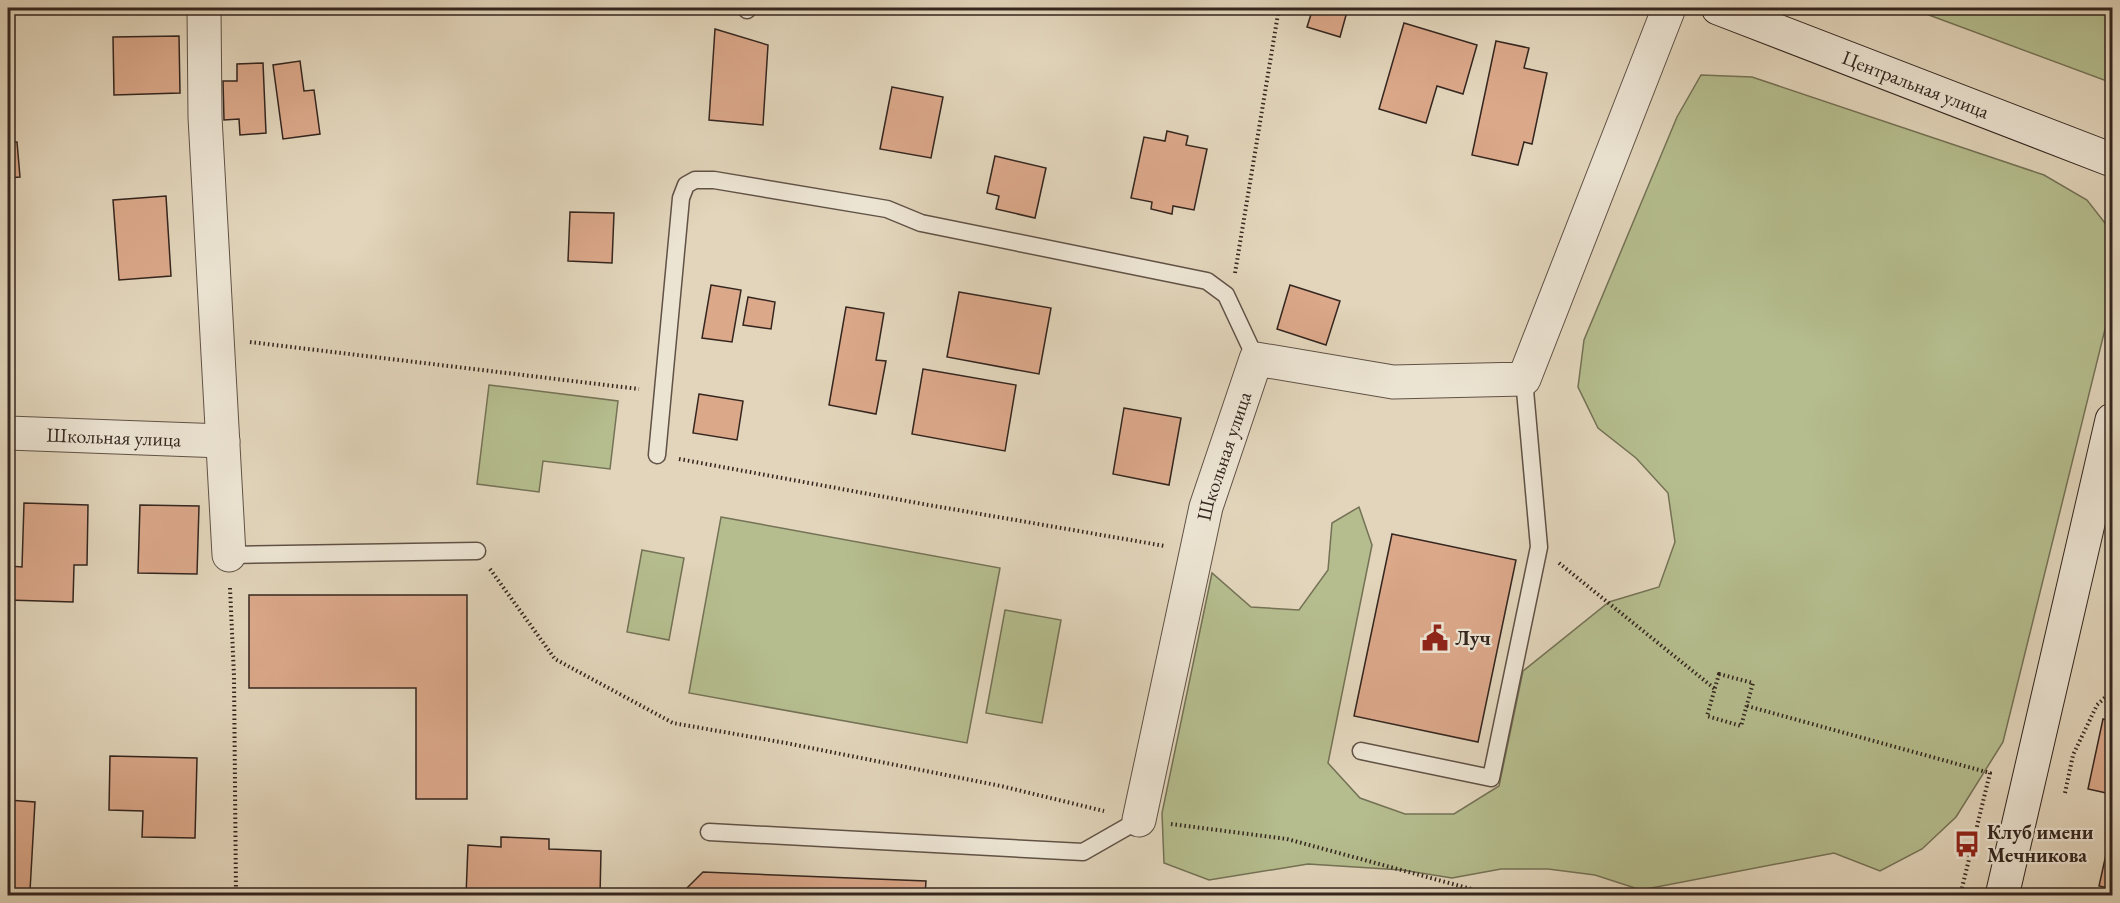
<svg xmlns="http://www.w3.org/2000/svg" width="2120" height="903" font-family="'EB Garamond',serif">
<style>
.green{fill:#b5bd8e;stroke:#747256;stroke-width:1.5}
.building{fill:#dba88a;stroke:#34261f;stroke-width:1.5}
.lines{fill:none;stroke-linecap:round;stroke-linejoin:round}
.service-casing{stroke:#605246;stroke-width:19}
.minor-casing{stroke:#605246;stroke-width:35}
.secondary-casing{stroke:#34261f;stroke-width:35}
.path{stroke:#34261f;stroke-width:4;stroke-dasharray:1.5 3;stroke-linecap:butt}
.service{stroke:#ece4d3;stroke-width:16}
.minor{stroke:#ece4d3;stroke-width:33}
.secondary{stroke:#ece4d3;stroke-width:33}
.labels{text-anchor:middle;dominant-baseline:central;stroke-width:4.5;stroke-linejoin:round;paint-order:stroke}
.street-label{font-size:20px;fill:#34261f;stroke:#ece4d3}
.poi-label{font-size:20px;font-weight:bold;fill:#34261f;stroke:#ece4d3;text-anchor:start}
</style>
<rect width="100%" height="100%" fill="#e2d5bb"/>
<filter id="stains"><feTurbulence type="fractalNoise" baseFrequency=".00333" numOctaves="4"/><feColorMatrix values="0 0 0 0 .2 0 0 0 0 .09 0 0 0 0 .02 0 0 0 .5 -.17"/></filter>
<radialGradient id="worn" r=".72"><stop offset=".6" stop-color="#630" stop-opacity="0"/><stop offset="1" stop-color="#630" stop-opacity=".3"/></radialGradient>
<g class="green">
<path d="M1910 8H2112V83Z"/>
<path d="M1701 75 1752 77 2044 175 2087 200 2112 232V301L2003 742 1956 817 1922 849 1880 871 1834 853 1641 890 1595 875 1548 869H1501L1452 878 1402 870 1308 864 1209 880 1164 863 1162 813 1212 573 1251 607 1299 610 1328 570 1332 523 1359 507 1372 545 1328 763 1360 798 1405 814H1454L1499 786 1523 671 1609 602 1659 587 1675 542 1668 493 1636 458 1598 428 1578 387 1584 340 1677 117Z"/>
<path d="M489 385 618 401 610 469 543 461 539 492 477 484Z"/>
<path d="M721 517 1000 568 967 743 689 693Z"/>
<path d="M642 550 684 558 669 640 627 632Z"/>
<path d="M1005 610 1061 620 1042 723 986 713Z"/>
</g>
<g class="building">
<path d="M1313 8H1348L1340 37 1307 27Z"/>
<path d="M1404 23 1477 45 1463 94 1437 86 1426 123 1379 109Z"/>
<path d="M715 29 768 45 763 125 709 120Z"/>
<path d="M179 36 180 93 114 95 113 37Z"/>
<path d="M1496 41 1529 48 1524 68 1547 73 1532 144 1524 142 1518 165 1472 155Z"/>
<path d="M300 61 304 91 314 90 320 134 283 139 273 65Z"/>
<path d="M263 63 266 133 240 135 239 119 224 120 223 81H237V64Z"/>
<path d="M892 87 943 97 931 158 880 149Z"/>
<path d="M1167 131 1188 136 1186 145 1207 149 1194 210 1173 206 1172 214 1151 209 1152 202 1131 198 1144 137 1165 141Z"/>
<path d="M8 142H17L20 177 8 178Z"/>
<path d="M995 156 1046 168 1035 218 996 209 999 196 987 193Z"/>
<path d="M166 196 171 276 119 280 113 200Z"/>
<path d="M570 212 614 213 612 263 568 261Z"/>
<path d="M711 285 741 290 732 342 702 338Z"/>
<path d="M1290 285 1340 301 1326 345 1277 329Z"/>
<path d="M959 292 1051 308 1039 374 947 357Z"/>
<path d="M748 297 775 302 771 329 743 325Z"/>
<path d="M846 307 884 313 876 360 886 361 876 414 829 405Z"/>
<path d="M923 369 1016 385 1005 451 912 434Z"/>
<path d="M699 394 743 401 737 440 693 433Z"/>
<path d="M1124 408 1181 418 1169 485 1113 474Z"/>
<path d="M24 503 88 505 87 565H74L73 602 8 600 10 566 22 567Z"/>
<path d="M140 505 199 506 197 574 138 573Z"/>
<path d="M1392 534 1516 560 1478 742 1354 716Z"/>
<path d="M249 595H467V799H416V688H249Z"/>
<path d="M2103 719 2112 721 2111 794 2088 789Z"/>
<path d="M110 756 197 758 195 838 142 837 143 811 109 810Z"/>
<path d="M8 800 35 802 30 891 54 892 53 896H8Z"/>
<path d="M501 837 549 839V849L601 851 600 896H466L468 845 501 847Z"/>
<path d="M2109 841H2112V889L2099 886Z"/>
<path d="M703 872 926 881 925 896H679Z"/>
</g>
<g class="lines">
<g class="service-casing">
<g id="service">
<path d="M747 8V10"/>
<path d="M657 455 681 198 686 185 695 180H714L887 209 921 223 1207 281 1226 295 1256 359"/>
<path d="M229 555 477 551"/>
<path d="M1361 751 1491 778 1539 547 1524 379"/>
<path d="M709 832 1083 852 1139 820"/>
</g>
</g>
<g class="minor-casing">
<g id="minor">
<path d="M204 8 205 117 229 555"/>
<path id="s1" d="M8 433 223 441"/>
<path id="s2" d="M1139 820 1206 507 1256 359 1393 382 1524 379 1669 8"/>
</g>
</g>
<g class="secondary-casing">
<g id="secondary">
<path id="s3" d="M1718 8 2112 160"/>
<path d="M2002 896 2112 420"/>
</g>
</g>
<g class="path">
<path d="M1235 273 1279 8"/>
<path d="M250 342 639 389"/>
<path d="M679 459 923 504 1165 546"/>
<path d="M1559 563 1715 689"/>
<path d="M490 569 555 659 673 723 786 743 1001 786 1104 811"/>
<path d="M230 588 234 676 236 896"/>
<path d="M1719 674 1753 683 1741 726 1707 716Z"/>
<path d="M1747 706 1990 773 1960 896"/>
<path d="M2065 793 2073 755 2097 705 2112 691"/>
<path d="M1171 824 1287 839 1497 896"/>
</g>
<use href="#service" class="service"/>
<use href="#minor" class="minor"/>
<use href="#secondary" class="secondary"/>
</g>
<defs>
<g id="civic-bare" transform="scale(2.07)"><path d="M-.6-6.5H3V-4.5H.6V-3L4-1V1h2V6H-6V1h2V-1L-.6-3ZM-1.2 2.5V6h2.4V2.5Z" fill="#8f2418" stroke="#ece4d3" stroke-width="2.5" paint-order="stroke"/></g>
<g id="bus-bare" transform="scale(2.07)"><path d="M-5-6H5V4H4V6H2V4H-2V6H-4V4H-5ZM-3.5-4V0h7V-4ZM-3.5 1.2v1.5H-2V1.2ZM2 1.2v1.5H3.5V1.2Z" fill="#8f2418" stroke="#ece4d3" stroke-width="2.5" paint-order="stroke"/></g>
</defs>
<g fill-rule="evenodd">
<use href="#civic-bare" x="1435" y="638"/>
<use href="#bus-bare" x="1967" y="844"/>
</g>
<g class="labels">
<g class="street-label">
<text stroke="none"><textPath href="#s3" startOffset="212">Центральная улица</textPath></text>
<text stroke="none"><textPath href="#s1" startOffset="106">Школьная улица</textPath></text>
<text stroke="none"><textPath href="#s2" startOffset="374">Школьная улица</textPath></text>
</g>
<g class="poi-label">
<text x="1455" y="638">Луч</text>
<text x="1987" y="832">Клуб имени<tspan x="1987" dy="23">Мечникова</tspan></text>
</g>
</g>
<rect width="2120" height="903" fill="none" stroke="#e2d5bb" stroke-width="30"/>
<rect x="9" y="9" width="2102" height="885" fill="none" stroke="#34261f" stroke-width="3"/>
<rect x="15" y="15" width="2090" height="873" fill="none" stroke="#34261f" stroke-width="1.5"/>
<rect width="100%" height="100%" filter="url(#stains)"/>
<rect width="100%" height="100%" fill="url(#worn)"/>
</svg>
